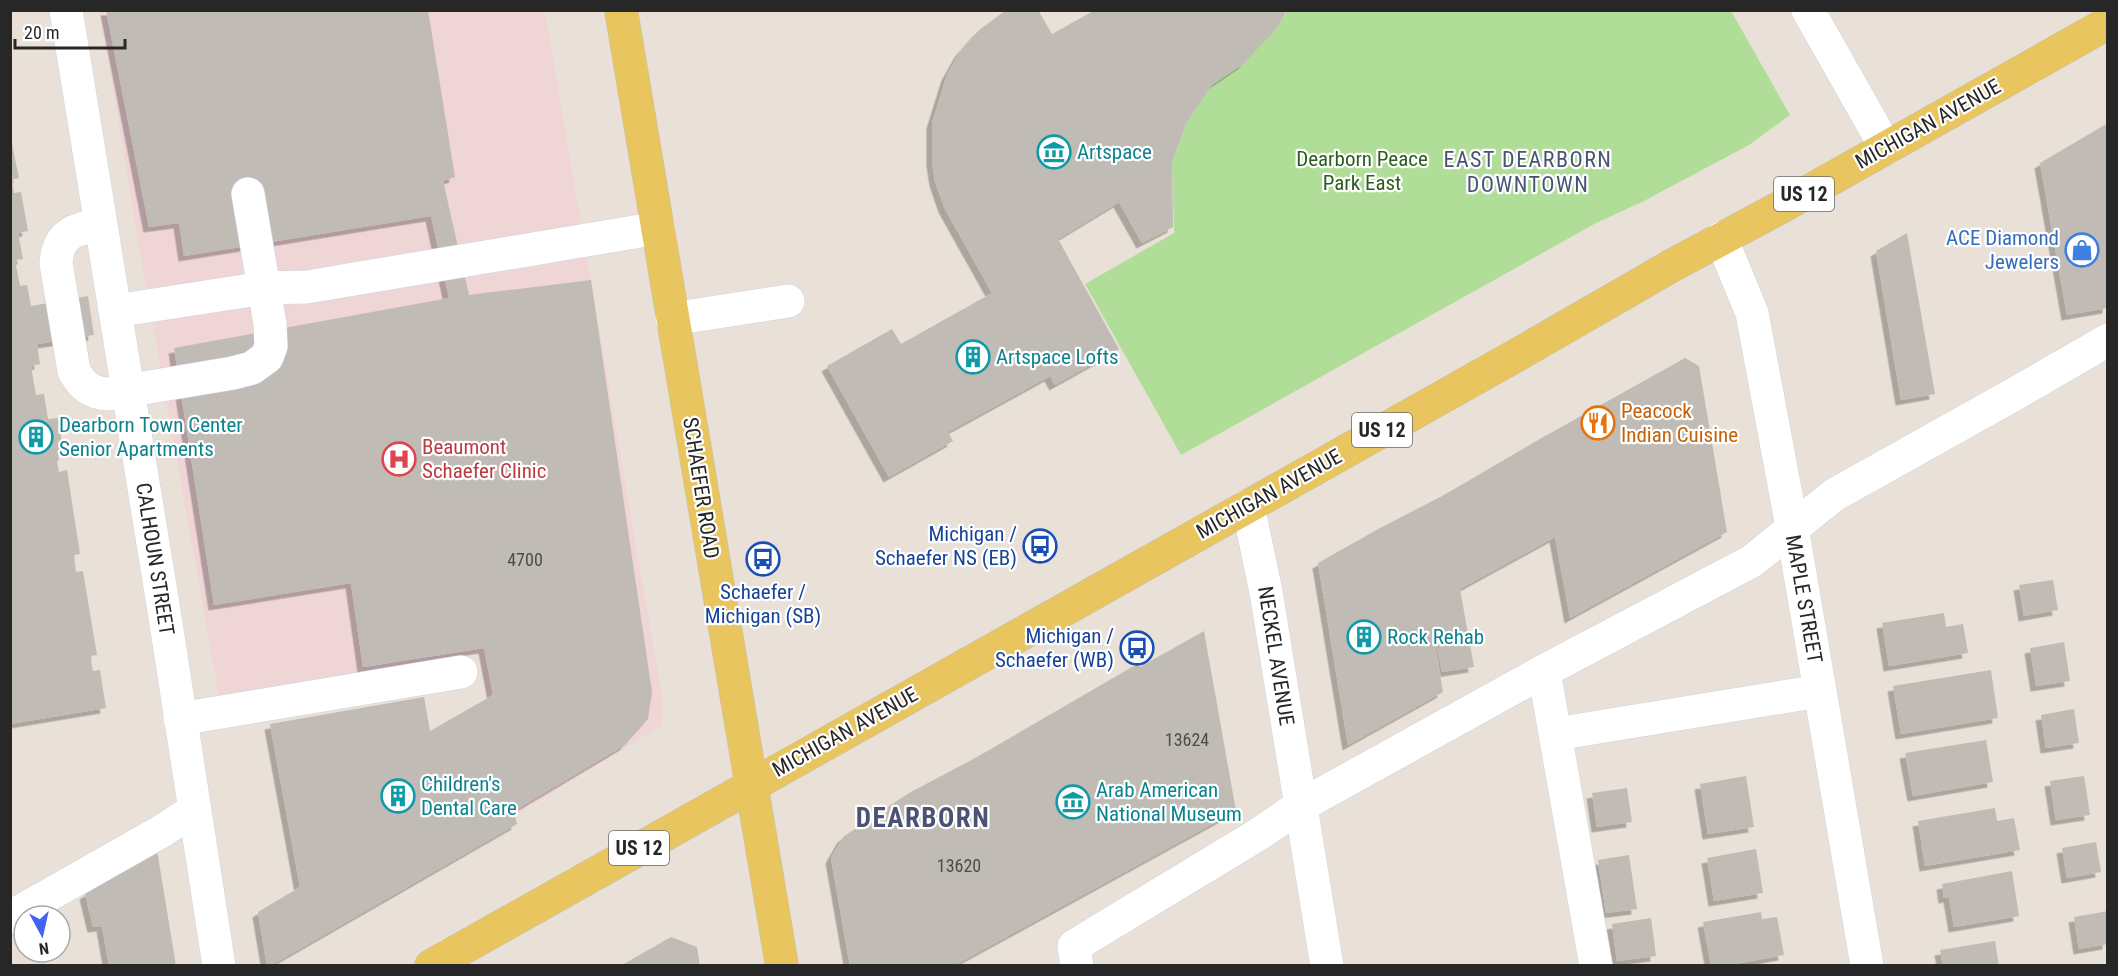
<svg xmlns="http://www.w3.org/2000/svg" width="2118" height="976" font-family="'Roboto Condensed',sans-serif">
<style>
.medical{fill:#f0d5d7}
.green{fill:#b0dd97}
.building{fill:#c1bbb5;filter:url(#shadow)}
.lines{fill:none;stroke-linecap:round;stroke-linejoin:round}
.minor-casing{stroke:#ced2df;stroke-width:34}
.major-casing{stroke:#c3c3c3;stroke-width:34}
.minor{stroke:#fff;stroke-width:33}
.major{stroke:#e8c55e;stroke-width:33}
.labels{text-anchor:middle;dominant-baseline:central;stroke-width:4.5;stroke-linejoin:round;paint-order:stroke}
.number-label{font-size:18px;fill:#4e4c4a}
.shield{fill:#fff;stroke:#686868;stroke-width:1.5}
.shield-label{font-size:20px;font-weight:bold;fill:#272727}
.street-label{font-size:21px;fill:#272727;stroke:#fff}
.culture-label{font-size:21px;fill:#0d838f;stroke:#fff;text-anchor:start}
.park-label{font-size:21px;fill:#2b5e1c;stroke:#fff}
.shop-label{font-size:21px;fill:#366cbe;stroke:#fff;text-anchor:end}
.food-label{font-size:21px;fill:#c56008;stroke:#fff;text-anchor:start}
.health-label{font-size:21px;fill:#be3a42;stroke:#fff;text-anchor:start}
.transit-label{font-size:21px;fill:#164399;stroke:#fff;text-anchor:end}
.neighbourhood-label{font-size:22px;letter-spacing:1.5px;fill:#4a5374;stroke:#fff}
.district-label{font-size:27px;font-weight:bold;letter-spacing:1.5px;fill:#4a5374;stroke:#fff}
</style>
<defs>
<filter id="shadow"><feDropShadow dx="-5.5" dy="5.5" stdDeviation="0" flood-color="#0004"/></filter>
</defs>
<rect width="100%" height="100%" fill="#e9e1d8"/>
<path class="medical" d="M100 11H545L662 697V725L509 819 485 683 478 654 219 697 142 264Z"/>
<path class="green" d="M1287 11H1731L1790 115 1749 145 1642 202 1596 223 1181 455 1085 284 1174 233 1172 163 1186 124 1212 85 1243 64 1278 27Z"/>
<g class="building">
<path d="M106 10H428L455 177 443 181 469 295 591 280 652 692 648 719 625 745 514 811 517 824 270 966H267L258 912 300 887 270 724 424 697 430 731 493 695 484 648 363 667 351 583 214 605 174 348 449 298 431 216 184 256 179 223 149 227Z"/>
<path d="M1006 10H1038L1052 34 1095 10H1287L1278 27 1243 64 1212 85 1186 124 1172 163 1173 227 1142 243 1119 202 1058 239 1119 349 1055 385 1050 376 948 432 953 441 889 477 827 366 892 329 901 344 992 293 944 207 935 181 932 161V123L947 75 960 52 978 31Z"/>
<path d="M2108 123V308L2067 315 2040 163Z"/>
<path d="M10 134 19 178 10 180Z"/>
<path d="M12 181 14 193 21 192 28 231 18 233 23 259 15 260 20 286 27 285 31 306 88 296 94 335 37 344 40 364 31 366 36 395 44 394 48 419 58 418 64 455 56 456 59 472 67 470 80 554 74 555 76 572 83 571 97 655 90 656 93 671 100 670 106 708 10 724Z"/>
<path d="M1907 233 1935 394 1901 400 1876 251Z"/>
<path d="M1685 358 1699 366 1727 532 1570 618 1555 537 1460 589 1474 667 1442 672 1424 579 1443 692 1348 745 1318 563 1380 528 1444 495 1538 440Z"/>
<path d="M2053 580 2058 610 2024 616 2019 585Z"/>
<path d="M1944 613 1946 627 1963 624 1968 653 1889 666 1882 623Z"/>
<path d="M1204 631 1236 811 957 964 850 966 831 858 843 837 909 793 977 757 1139 663 1140 667Z"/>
<path d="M2064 642 2070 681 2036 686 2030 648Z"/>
<path d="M1991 670 1998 718 1901 734 1893 686Z"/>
<path d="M2074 709 2079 743 2046 748 2041 715Z"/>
<path d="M1986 740 1993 782 1913 796 1905 753Z"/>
<path d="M1746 776 1754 827 1708 834 1700 784Z"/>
<path d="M2084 776 2090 815 2056 820 2050 781Z"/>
<path d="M1627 788 1632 822 1597 827 1592 793Z"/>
<path d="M1995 808 1997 821 2014 818 2020 850 1925 866 1918 821Z"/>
<path d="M2096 842 2101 872 2067 878 2062 848Z"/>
<path d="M1756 849 1763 893 1714 901 1707 858Z"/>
<path d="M157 850 176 966H109L102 926 93 927 85 894Z"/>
<path d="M1629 855 1637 909 1606 913 1598 860Z"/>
<path d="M2012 871 2019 916 1954 927 1949 897 1944 898 1942 884Z"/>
<path d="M2108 911V944L2079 949 2074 917Z"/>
<path d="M1761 912 1762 919 1777 917 1784 955 1724 966H1711L1703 922Z"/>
<path d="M1651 918 1656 956 1617 961 1612 924Z"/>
<path d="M671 937 697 947 700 966H620Z"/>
<path d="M1995 941 1999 966H1943L1940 950Z"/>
</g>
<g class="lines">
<g class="minor-casing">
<g id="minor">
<path d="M66 10 165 617 219 966"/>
<path d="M1808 10 1886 148"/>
<path d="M100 225C75 229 58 233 56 263L74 371C82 386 91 393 108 394L233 373 252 368 267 357 271 346 270 324 248 194"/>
<path d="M1721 238 1752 313 1792 527 1867 966"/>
<path d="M115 311 264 288 307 287 658 228"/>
<path d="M672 319 788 301"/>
<path d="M1248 506 1266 592 1327 966"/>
<path d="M1544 671 1596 966"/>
<path d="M180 719 461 672"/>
<path d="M1556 734 1819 691"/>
<path d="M10 917 162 831 194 810"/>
<path d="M1077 966 1074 946 1259 834 1300 806 1544 671 1752 561 1834 495 2011 396 2108 340"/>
</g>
</g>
<g class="major-casing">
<g id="major">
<path d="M621 10 782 966"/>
<path d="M431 966 1517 355 1673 265 1781 207 2108 23"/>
</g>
</g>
<use href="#minor" class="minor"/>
<use href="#major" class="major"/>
</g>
<defs>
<g id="museum-ring" transform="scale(1.725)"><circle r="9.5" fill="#fff" stroke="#0f9aa8" stroke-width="1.5"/><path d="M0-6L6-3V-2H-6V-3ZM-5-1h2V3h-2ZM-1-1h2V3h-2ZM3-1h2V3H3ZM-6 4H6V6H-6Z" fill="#0f9aa8"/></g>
<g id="shop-ring" transform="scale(1.725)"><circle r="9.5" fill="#fff" stroke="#3f7fe0" stroke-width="1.5"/><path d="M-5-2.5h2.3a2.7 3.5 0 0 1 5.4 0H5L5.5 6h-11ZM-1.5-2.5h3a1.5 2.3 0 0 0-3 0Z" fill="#3f7fe0"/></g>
<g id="building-ring" transform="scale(1.725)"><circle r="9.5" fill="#fff" stroke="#0f9aa8" stroke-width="1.5"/><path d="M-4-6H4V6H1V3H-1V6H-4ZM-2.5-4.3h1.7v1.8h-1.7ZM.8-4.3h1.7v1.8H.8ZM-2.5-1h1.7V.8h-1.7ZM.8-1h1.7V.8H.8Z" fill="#0f9aa8"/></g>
<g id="restaurant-ring" transform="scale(1.725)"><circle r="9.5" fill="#fff" stroke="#e8710a" stroke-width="1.5"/><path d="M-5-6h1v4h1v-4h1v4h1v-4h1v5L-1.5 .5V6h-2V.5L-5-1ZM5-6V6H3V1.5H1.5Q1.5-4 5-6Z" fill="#e8710a"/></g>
<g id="hospital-ring" transform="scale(1.725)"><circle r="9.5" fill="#fff" stroke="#e0444e" stroke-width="1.5"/><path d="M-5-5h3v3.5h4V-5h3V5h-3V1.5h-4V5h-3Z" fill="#e0444e"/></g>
<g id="bus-ring" transform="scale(1.725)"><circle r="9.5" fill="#fff" stroke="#1a4fb4" stroke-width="1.5"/><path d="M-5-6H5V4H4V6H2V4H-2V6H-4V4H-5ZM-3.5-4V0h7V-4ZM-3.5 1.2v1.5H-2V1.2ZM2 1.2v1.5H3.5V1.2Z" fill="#1a4fb4"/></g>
</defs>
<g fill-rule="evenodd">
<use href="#museum-ring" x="1054" y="152"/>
<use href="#shop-ring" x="2082" y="250"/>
<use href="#building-ring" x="973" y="357"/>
<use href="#restaurant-ring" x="1598" y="423"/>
<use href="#building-ring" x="36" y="437"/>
<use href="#hospital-ring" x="399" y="459"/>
<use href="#bus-ring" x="1040" y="546"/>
<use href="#bus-ring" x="763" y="559"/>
<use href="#building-ring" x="1364" y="637"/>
<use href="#bus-ring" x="1137" y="648"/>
<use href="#building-ring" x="398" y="796"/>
<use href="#museum-ring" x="1073" y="802"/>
</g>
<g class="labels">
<g class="number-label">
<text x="525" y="559">4700</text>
<text x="1187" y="739">13624</text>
<text x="959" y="865">13620</text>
</g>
<g class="shield">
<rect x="1774" y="177" width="60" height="34" rx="4.5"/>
<rect x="1352" y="413" width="60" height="34" rx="4.5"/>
<rect x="609" y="831" width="60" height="34" rx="4.5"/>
</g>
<g class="shield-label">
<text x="1804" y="194">US 12</text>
<text x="1382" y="430">US 12</text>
<text x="639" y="848">US 12</text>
</g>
<g class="street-label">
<text transform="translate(1928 124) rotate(-29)">MICHIGAN AVENUE</text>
<text transform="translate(701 488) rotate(81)">SCHAEFER ROAD</text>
<text transform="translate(1269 494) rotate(-29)">MICHIGAN AVENUE</text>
<text transform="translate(155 559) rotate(81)">CALHOUN STREET</text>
<text transform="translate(1804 599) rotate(80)">MAPLE STREET</text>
<text transform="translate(1276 656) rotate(81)">NECKEL AVENUE</text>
<text transform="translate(845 732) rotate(-29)">MICHIGAN AVENUE</text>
</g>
<g class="culture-label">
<text x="1077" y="152">Artspace</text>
<text x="996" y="357">Artspace Lofts</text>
<text x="59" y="425">Dearborn Town Center<tspan x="59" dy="24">Senior Apartments</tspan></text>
<text x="1387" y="637">Rock Rehab</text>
<text x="421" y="784">Children's<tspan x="421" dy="24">Dental Care</tspan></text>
<text x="1096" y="790">Arab American<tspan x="1096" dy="24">National Museum</tspan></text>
</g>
<g class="park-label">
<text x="1362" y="159">Dearborn Peace<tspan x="1362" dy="24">Park East</tspan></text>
</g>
<g class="shop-label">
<text x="2059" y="238">ACE Diamond<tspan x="2059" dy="24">Jewelers</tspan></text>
</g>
<g class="food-label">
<text x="1621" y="411">Peacock<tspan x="1621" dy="24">Indian Cuisine</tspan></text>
</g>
<g class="health-label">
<text x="422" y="447">Beaumont<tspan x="422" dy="24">Schaefer Clinic</tspan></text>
</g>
<g class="transit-label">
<text x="1017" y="534">Michigan /<tspan x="1017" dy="24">Schaefer NS (EB)</tspan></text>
<text x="763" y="592" text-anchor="middle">Schaefer /<tspan x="763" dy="24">Michigan (SB)</tspan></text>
<text x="1114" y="636">Michigan /<tspan x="1114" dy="24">Schaefer (WB)</tspan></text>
</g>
<g class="neighbourhood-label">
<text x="1528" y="159">EAST DEARBORN<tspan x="1528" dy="25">DOWNTOWN</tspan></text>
</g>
<g class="district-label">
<text x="923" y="818">DEARBORN</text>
</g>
</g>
<rect width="2118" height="976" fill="none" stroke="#272727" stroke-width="24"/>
<g transform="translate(42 934) rotate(172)"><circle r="28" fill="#ffffff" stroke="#a9a9a9" stroke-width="1.5"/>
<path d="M0-4.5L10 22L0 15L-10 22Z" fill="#3e64f0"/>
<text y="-9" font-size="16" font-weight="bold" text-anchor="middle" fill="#272727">N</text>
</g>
<path d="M15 39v9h110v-9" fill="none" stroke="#272727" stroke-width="3"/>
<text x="24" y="39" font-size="18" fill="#272727" stroke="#ffffff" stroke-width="4.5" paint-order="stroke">20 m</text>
</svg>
